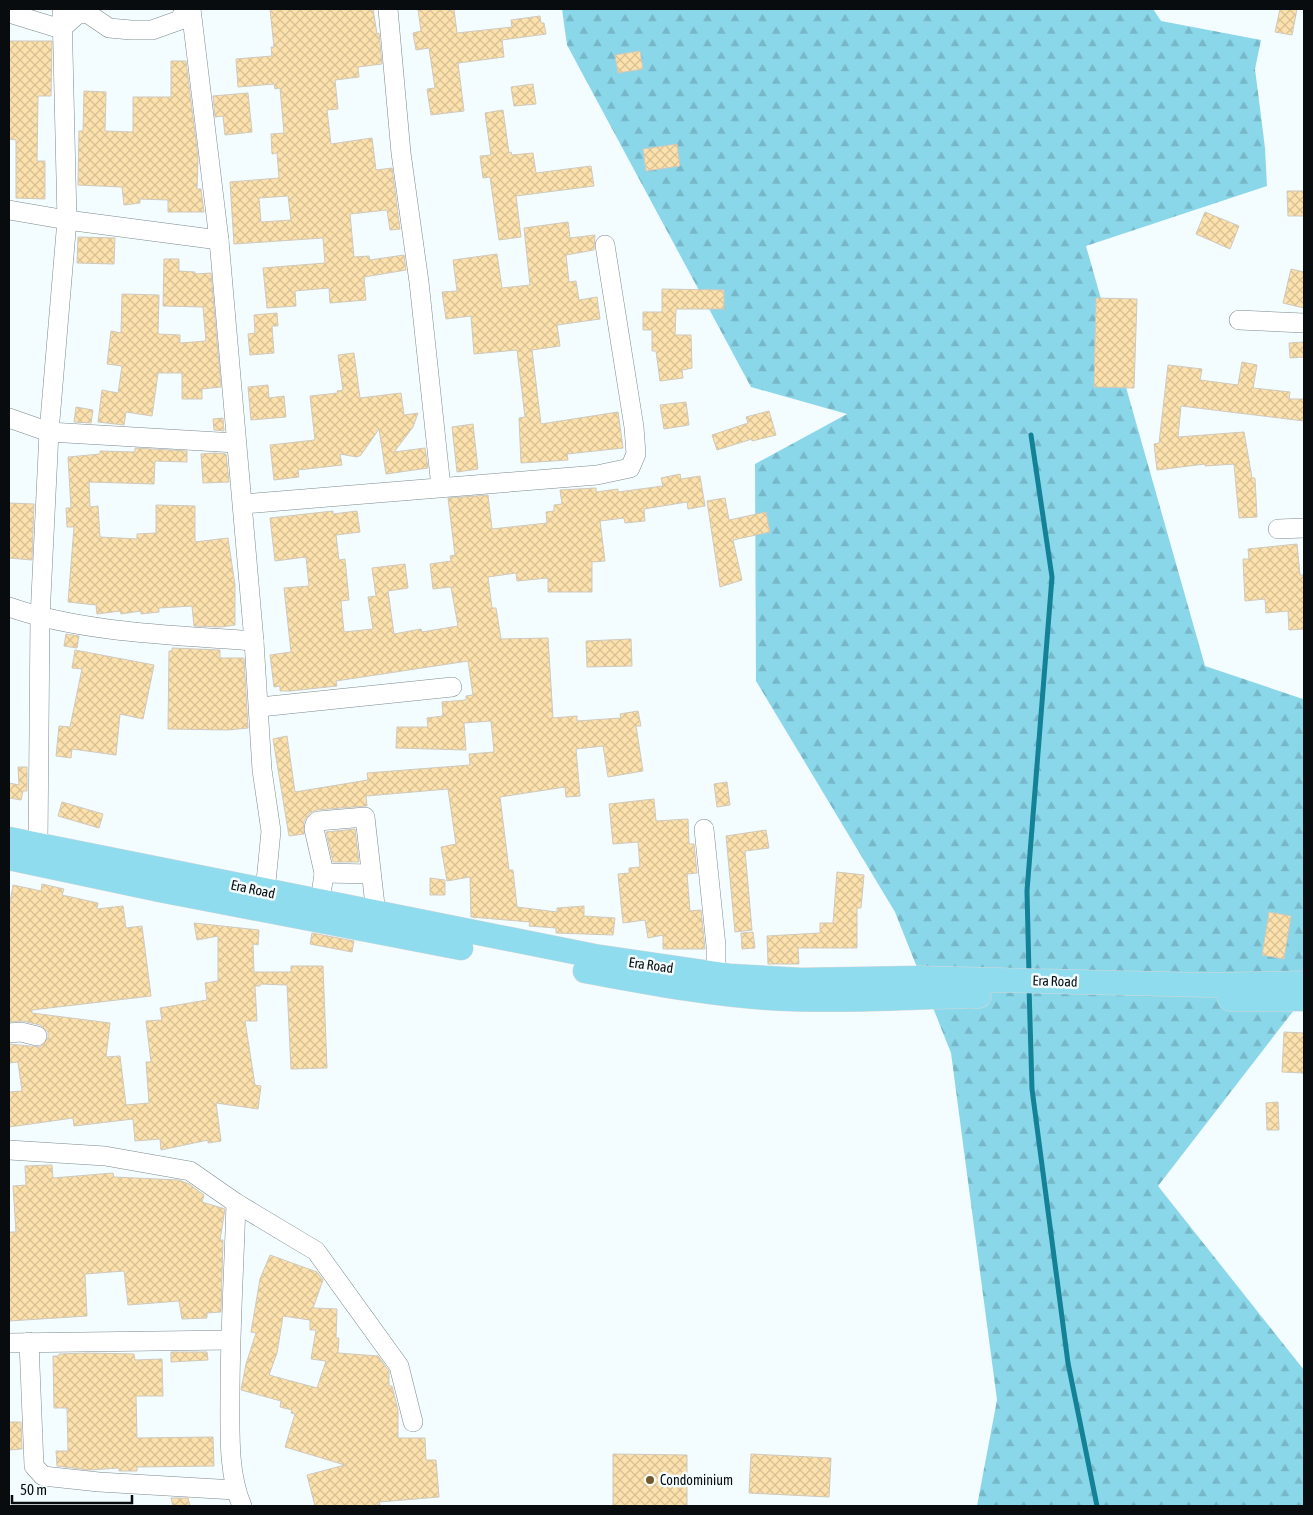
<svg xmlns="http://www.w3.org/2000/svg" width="1313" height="1515" font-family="'Asap Condensed',sans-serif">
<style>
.forest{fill:url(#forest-firs)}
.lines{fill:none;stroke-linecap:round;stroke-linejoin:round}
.stream{stroke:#138196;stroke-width:5}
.building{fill:url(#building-cross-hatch);stroke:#cfc9be;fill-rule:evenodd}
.minor-casing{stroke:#7d8a8e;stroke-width:20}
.major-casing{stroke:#d7d8d8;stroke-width:25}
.minor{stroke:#fff;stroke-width:19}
.major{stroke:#8edced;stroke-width:24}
.poi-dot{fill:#735a2b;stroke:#f3fcfe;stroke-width:2}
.labels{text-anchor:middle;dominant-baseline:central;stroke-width:5;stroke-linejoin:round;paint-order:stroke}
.street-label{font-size:14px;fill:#080c0e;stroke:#f3fcfe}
.poi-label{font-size:14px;fill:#080c0e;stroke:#f3fcfe;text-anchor:start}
</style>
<defs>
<pattern id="forest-firs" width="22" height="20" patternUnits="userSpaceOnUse" patternTransform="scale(1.25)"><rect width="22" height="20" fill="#8bd7ea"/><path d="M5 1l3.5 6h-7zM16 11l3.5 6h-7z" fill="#76b7c8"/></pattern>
<pattern id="building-cross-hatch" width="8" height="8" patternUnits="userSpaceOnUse" patternTransform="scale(1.25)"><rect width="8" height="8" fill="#fde1ad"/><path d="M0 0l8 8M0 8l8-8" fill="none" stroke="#d7c094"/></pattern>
</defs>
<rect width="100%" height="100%" fill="#f3fcfe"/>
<path class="forest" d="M562 9H1153L1161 21 1261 40 1255 69 1265 148 1267 186 1086 246 1205 666 1303 699 1304 997 1158 1186 1304 1370V1506H977L997 1400 951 1053 895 912 756 681 755 464 847 414 751 387 567 45Z"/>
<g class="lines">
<g class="stream">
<path d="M1029 974 1027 891 1052 577 1031 435"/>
<path d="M1029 987 1032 1089 1068 1363 1097 1506"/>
</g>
</g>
<g class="building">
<path d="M270 9H373L377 34 379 33 382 64 358 67 359 77 335 80 338 109 327 110 331 144 372 138 376 170 392 168 400 229 390 230 387 210 350 214 354 257 369 256 370 260 404 255 406 270 364 277 366 300 330 303 329 288 295 291 296 306 267 308 263 268 325 263 323 238 234 244 230 182 279 178 277 153 272 154 271 134 284 133 280 88 275 89 274 84 238 87 236 59 272 56 271 47H274ZM288 196 291 220 261 222 259 198Z"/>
<path d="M418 9H454L457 33 512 27 511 20 540 16 541 23H544L546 34 502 40 504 57 458 63 464 111 431 115 427 89 435 88 429 48 416 50 413 33 421 31Z"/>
<path d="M1280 9H1297L1292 35 1275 32Z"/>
<path d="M9 41H52L51 96H38L37 161H45V199L16 198V140L9 139Z"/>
<path d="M640 51 643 69 618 73 615 55Z"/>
<path d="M171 61H186L198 157 197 189H201L204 212H168V200L140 199V203L124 205 122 187 78 185 79 131H83L84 91 106 92 105 131 133 132V97H171Z"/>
<path d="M533 84 536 104 514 106 511 87Z"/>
<path d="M248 93 252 132 225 135 223 116 215 117 213 96Z"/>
<path d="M503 110 509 153 511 152 512 155 533 153 536 173 591 166 594 186 516 196 521 237 499 240 490 177 483 178 480 156 491 155 485 113Z"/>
<path d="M677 144 680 166 646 171 643 149Z"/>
<path d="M1287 191H1304V216H1288Z"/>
<path d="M1205 212 1239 226 1230 249 1196 234Z"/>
<path d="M568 222 570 238 595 235 594 250 566 255 569 282 576 281 579 300 597 297 600 319 557 325 560 346 532 350 541 424 618 412 623 448 567 454 568 460 521 463 519 418 525 417 517 350 474 354 471 316 446 319 442 292 457 291 453 260 497 254 502 288 530 285 524 228Z"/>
<path d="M78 237 115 238 114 264 77 263Z"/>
<path d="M164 259H179V271L195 272V274L211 273 221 387 202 389V399H182V373H158L152 416 126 412 124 425 98 422 102 390 118 393 122 366 107 364 111 331 121 333 122 294 159 295 158 334 180 335V343L206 341 203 307 163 306Z"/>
<path d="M1291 269 1304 272V308L1283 303Z"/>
<path d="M662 289 724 290V309H676L675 335H691L692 368 682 370 683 378 660 381 656 351H652V330H643V312H662Z"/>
<path d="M1096 298 1137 299 1134 388 1094 387Z"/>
<path d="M277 313 278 326H272L274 353 250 355 248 334 255 333 254 315Z"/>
<path d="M1304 342V357L1290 358 1289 343Z"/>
<path d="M354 353 360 398 401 393 404 415 418 413 413 427 394 452 425 448 428 468 386 474 379 429 361 455 357 457 340 454 342 465 298 470 299 477 274 480 270 445 315 440 310 396 338 393 337 391 343 390 338 355Z"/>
<path d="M1242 362 1257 365 1253 388 1290 392 1289 399H1304V421L1181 406 1178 437 1244 432 1252 478H1255L1257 517 1239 518 1234 464 1205 466V464L1157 470 1154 444 1159 443 1168 365 1202 369 1200 380 1238 385Z"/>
<path d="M268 385 269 398 284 396 286 417 251 420 248 387Z"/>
<path d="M686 402 689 425 664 429 660 405Z"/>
<path d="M76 407 93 410 91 423 74 422Z"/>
<path d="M769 411 776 435 752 441V439L717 450 712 435 748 423 746 417Z"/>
<path d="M223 418 224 431 214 430 213 419Z"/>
<path d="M473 424 478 469 457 472 452 427Z"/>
<path d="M135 448 187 451V462L155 461 154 484 89 482 90 507 98 506 100 537 137 539V534L156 533V505L195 506V542L228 538 235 585V625L221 627 194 626 192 606 159 608V612L141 614V611L121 614 120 611 97 614 96 605 68 602 74 527H67L66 508H71L68 457 100 454V451L135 452Z"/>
<path d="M216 453 226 454 229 482 203 483 201 454Z"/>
<path d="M680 474 681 479 700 476 705 506 688 509 687 502 644 509 645 521 625 523 624 518 600 521 605 561 592 562V592H548V578L517 581 516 573 488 577 492 608H496L501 639 548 638 553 718 577 716V721L621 718 620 714 638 711 641 726H636L643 771 608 777 603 746 576 749 580 796 566 797 565 787 500 797 509 870H513L517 907 557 912V908L584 906V916L615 918 613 935 556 933V928L529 926 530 922 471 917 470 877 447 881 441 847 456 844 448 789 366 796 367 806 316 810 310 813 304 821V834L289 836 273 739 287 736 295 792 368 780 367 773 470 765 469 754 494 752 491 721 464 723 466 750 396 748 397 727H428L427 718 443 716 442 702 466 700V696L473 695 468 661 336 681 337 686 290 691H280V686L274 687 270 655 291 652 284 588 309 586 306 557 275 561 270 518 333 511V514L357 511 360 532 336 535 339 560 345 559 349 600 341 601 344 632 373 629 368 597 376 596 372 568 405 564 408 588 388 591 394 634 421 629 422 632 458 626 451 587 433 589 430 564 451 561 450 556 455 555 448 498 488 495 492 529 547 523 546 512 554 511V505L562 504 560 490 596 488V492L618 489V492L663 486 661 478Z"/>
<path d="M725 498 729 520 766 512 770 532 733 540 742 580 720 587 707 501Z"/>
<path d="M9 503 34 504 32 560 9 558Z"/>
<path d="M1297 544 1300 575H1304V629L1289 630 1288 611 1266 613 1265 599 1245 601 1243 559H1249L1248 549Z"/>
<path d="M66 634 79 636 77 648 64 646Z"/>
<path d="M631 639 632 666 587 667 586 641Z"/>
<path d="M172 648 220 650V658H244L248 728 228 730 168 729 169 651H172Z"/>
<path d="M75 650 154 665 143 719 120 714 116 755 72 749 71 758 56 756 59 726 70 727 82 669 72 668Z"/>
<path d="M18 767H27V791H23L21 800 9 798V783L19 785Z"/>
<path d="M727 782 730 805 717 807 714 784Z"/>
<path d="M654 799 656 821 688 819 689 844H694L697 873 687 874 690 911 701 910 705 949H663V935L648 938 645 920 623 923 618 874 629 873V868L640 867 638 842 613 844 609 804Z"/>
<path d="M62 802 103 814 99 828 58 816Z"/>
<path d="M355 829 359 862H333L326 832Z"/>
<path d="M766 830 769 848 745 851 752 930 735 932 726 836Z"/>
<path d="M837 872 864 875 861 908H857V948H798L799 964H768L767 936 820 933V923H833Z"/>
<path d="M430 878 445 880V895H430Z"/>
<path d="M42 884 64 889 62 895 98 903 97 909 123 906 126 928 142 926 151 996 32 1010V1013L110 1023 106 1057 120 1056 126 1105 149 1103 146 1062H151L146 1021 162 1020 160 1008 207 1000 205 983 218 981V936L197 940 194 923 259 930 258 945 253 944 254 972H291V966H323L327 1068 291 1069 287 985 260 984V986H255L257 1021H245L255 1085 261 1086 258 1109 216 1103 221 1141 208 1143V1140L161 1150 160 1139 135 1141 133 1119 74 1126 73 1118 9 1127V1092L22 1091 18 1062 9 1063V1044L40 1047 48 1038V1032L40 1025 23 1021 9 1022V909L13 885 41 891Z"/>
<path d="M1269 912 1291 916 1284 959 1262 955Z"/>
<path d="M753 932 755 948 742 949 741 933Z"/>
<path d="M312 933 354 941 352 952 310 944Z"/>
<path d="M1284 1032 1304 1033V1073L1282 1072Z"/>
<path d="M1278 1102 1279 1130H1267L1266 1103Z"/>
<path d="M52 1165 53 1178 113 1173 114 1177 179 1180 189 1184 204 1195 202 1202 225 1209 220 1240H223L221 1312 207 1313V1318L182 1319 179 1301 128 1305 124 1271 85 1274 87 1316 9 1321V1232H16L13 1186 26 1185 25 1166Z"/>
<path d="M270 1255 317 1272 323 1280 313 1308 337 1309 336 1338H339L338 1353 378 1356 389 1371V1386H392L398 1410V1438H425L426 1460H436L439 1497 379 1502 380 1505 366 1506H315L307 1475 345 1465 285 1447 295 1414 291 1413 292 1410 280 1407 281 1401 241 1390 246 1364 256 1333 251 1332 260 1279ZM283 1316 310 1320V1330H316L311 1359 326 1361 317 1388 269 1375 277 1353Z"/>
<path d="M171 1352H207L208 1360 171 1362Z"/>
<path d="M87 1353 134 1354 135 1360 162 1359 163 1396H136L137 1438 213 1437 214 1466 137 1467V1471H119V1468L89 1470 57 1466 56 1451H68L67 1408H54L53 1356H59V1354Z"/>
<path d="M9 1422H21L22 1449 9 1450Z"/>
<path d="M613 1454 687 1455V1506H613Z"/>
<path d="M751 1454 831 1458 829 1497 749 1493Z"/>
<path d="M171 1498H188L190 1506H173Z"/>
</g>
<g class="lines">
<g class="minor-casing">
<g id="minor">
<path d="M191 9 219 240 254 641 262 770 271 831 265 892"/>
<path d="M388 9 401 153 419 282 441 487"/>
<path d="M9 13 61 29 78 14 87 13 109 28 131 30H152L180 20 185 9"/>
<path d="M9 210 67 220 219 240"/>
<path d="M1239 320 1304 323"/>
<path d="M9 418 49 432 236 443"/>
<path d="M243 504 597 475 630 468 636 454 634 427 605 245"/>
<path d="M1278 529 1304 528"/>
<path d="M9 607C83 633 176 635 254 641"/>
<path d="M260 707 452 687"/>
<path d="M704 829 716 946V974"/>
<path d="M38 844 40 618 49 432 67 220 62 9"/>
<path d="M324 873 371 874"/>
<path d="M320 903 324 873 314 829 315 824 318 821 365 817 376 914"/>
<path d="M9 1033 21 1032 37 1036"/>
<path d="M9 1150 105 1156 190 1171 236 1203 316 1251 399 1366 413 1422"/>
<path d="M236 1203C234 1268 230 1332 230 1397 230 1433 228 1474 242 1506"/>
<path d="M29 1342 34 1466 43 1476 99 1482 235 1490"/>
<path d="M9 1343 230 1340"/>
</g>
</g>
<g class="major-casing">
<g id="major">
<path d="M9 839 594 956 731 976 801 980 917 978 1208 985 1304 983"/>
<path d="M9 858 160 890 461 948"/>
<path d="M585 971C646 982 707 994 769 998 839 1002 909 997 979 996"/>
<path d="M1230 999H1304"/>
</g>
</g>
<use href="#minor" class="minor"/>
<use href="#major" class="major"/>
</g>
<circle class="poi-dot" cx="650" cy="1480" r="5"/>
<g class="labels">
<g class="street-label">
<text transform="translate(253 889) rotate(12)">Era Road</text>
<text transform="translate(651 965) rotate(8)">Era Road</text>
<text transform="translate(1055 981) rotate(2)">Era Road</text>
</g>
<g class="poi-label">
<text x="660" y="1480">Condominium</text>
</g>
</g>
<rect width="1313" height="1515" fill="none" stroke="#080c0e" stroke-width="20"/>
<path d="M12 1495v8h120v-8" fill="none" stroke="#080c0e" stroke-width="2.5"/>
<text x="20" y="1495" font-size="15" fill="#080c0e" stroke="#f3fcfe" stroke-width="4" paint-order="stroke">50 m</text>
</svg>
